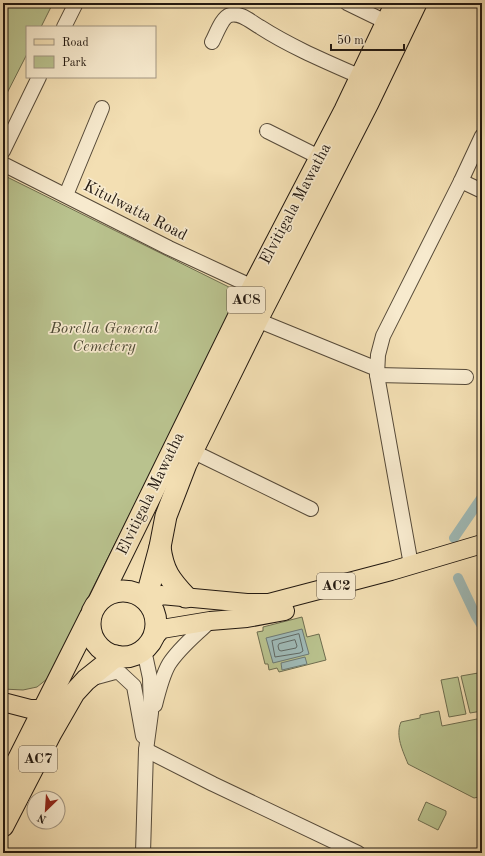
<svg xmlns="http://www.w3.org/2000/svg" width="485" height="856" font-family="'Old Standard TT',serif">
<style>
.green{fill:#b9c28e;stroke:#6e6d4f}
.water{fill:#9fbab7;stroke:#6d7974}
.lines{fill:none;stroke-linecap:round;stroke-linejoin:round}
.shore{stroke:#606964;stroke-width:1}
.canal{stroke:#9fbab7;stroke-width:10}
.minor-casing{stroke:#564a39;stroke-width:16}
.major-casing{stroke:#221810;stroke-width:20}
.highway-casing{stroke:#221810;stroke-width:23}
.minor{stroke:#f7eace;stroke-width:14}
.major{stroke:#f3dfb3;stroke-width:18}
.highway{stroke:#f3dfb3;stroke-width:21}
.labels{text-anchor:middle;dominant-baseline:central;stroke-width:3.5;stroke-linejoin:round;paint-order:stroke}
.shield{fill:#f7eace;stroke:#625749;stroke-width:1}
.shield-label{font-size:15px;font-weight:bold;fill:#221810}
.street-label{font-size:16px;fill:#221810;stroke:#f7eace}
.park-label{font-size:16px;font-style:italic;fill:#4f4b36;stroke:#f7eace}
</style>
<rect width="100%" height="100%" fill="#f3dfb3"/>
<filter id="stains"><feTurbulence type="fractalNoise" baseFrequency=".005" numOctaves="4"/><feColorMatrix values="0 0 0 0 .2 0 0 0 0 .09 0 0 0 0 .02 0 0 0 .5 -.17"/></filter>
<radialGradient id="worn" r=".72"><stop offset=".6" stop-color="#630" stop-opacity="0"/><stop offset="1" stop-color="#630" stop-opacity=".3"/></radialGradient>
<g class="green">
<path d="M3 3H53L41 27H27V54L3 101Z"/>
<path d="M3 175 241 293 47 679 37 687 23 690 3 689Z"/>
<path d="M302 617 307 637 319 634 326 660 279 672 277 668 269 670 268 664H265L257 632 263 631V627Z"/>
<path d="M478 673 482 691V711L470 713 461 676Z"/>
<path d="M458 677 466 714 449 717 441 680Z"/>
<path d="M439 711 442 726 482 718V790L479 797 474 798 408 764C403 751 395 736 401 722L420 718V715Z"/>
<path d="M426 802 446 811V814L438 830 418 820Z"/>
</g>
<g class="water">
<path d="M302 629 309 654 273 663 266 638Z"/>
<path d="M305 657 307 664 282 670 281 663Z"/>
</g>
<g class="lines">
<g class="shore">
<path d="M299 634 303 651 300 653 275 657 272 641Z"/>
<path d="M295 640 297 646 296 648 281 651 279 650 278 646 279 644Z"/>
</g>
<g class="canal">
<path d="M454 538 482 497"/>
<path d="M458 578 476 616 482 626"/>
</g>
<g class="minor-casing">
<g id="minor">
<path d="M347 3 386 22"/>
<path d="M64 27 76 3"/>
<path d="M212 42C216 35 222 17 230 15 241 12 251 22 260 27 291 47 327 62 361 77"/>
<path d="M267 131 321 158"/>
<path d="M3 151 39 77"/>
<path d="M3 164 169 248 253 287"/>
<path d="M461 181 482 191"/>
<path d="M66 195 102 108"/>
<path d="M257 320 377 369"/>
<path d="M377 375 466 377"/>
<path d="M192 451 311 509"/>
<path d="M411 565 377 375 378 355 383 336 461 181 482 136"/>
<path d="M93 678 115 672 120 673 134 686 143 736"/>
<path d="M155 705C158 693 163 674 169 664 180 647 196 635 210 621"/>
<path d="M146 750 213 784 358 853"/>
<path d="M143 853 146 750 151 713 150 678 144 650"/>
</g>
</g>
<g class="major-casing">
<g id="major">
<path d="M149 603 161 595 247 603H269L391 571 482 544"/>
<path d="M154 637 162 629 210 621 247 618 285 611"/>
<path d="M3 702 30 709H44L53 703"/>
</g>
</g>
<g class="highway-casing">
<g id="highway">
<path d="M160 547C163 571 170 580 186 597"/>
<circle cx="123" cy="624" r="33"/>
<path d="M100 599 253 287 345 110 396 3"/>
<path d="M149 603V588L160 547 166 516 186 464 257 320 368 103 416 3"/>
<path d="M3 790 90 617"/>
<path d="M3 826 51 733 74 693 86 680 116 656"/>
</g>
</g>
<use href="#minor" class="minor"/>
<use href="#major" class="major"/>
<use href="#highway" class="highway"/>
</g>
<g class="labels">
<g class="shield">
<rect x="227" y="287" width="38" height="26" rx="3"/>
<rect x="317" y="573" width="38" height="26" rx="3"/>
<rect x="19" y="746" width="38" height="26" rx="3"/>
</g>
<g class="shield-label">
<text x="246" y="300">AC8</text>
<text x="336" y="586">AC2</text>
<text x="38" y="759">AC7</text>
</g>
<g class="street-label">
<text transform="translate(296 204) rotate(-62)">Elvitigala Mawatha</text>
<text transform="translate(135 211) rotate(27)">Kitulwatta Road</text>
<text transform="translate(151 494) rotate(-64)">Elvitigala Mawatha</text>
</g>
<g class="park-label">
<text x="104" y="329">Borella General<tspan x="104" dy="18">Cemetery</tspan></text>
</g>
</g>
<rect width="485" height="856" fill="none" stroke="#f3dfb3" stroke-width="16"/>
<rect x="4" y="4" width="477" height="848" fill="none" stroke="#221810" stroke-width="2"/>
<rect x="8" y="8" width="469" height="840" fill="none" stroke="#221810"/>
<rect x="26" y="26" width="130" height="52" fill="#f7eace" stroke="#a29682"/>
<rect x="34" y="39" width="20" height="6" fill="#f3dfb3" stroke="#a29682"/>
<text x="62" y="46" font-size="12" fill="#221810">Road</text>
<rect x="34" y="56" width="20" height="12" fill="#b9c28e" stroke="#a29682"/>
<text x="62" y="66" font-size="12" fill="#221810">Park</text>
<g transform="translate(46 810) rotate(205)"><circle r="19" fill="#f7eace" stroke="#a29682"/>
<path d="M0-3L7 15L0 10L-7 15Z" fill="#8f2418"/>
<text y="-6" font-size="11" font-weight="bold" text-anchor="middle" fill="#221810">N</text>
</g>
<path d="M331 44v6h73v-6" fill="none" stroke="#221810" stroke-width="2"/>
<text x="337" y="44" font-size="12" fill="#221810" stroke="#f7eace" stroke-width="3" paint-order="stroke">50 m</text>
<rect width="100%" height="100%" filter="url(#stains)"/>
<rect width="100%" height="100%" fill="url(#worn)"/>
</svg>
